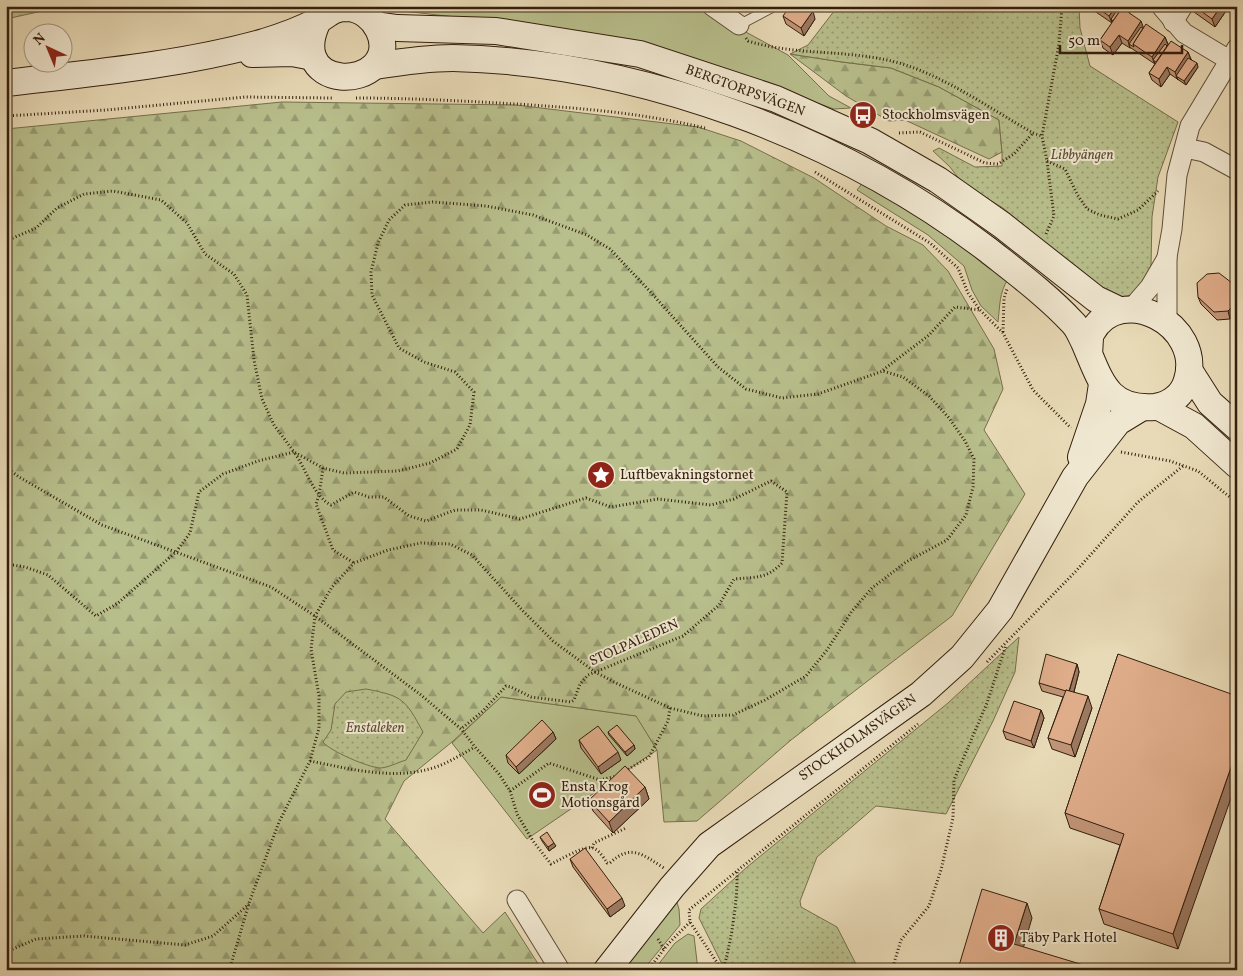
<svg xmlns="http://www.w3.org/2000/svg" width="1243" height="976" font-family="Vollkorn,serif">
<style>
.grass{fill:#b8bf8c;stroke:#766f4c}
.forest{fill:url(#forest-firs);stroke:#766f4c}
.park{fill:url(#park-dots);stroke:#766f4c}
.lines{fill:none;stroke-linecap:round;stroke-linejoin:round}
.lane-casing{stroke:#604e37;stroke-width:11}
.street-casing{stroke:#604e37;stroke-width:21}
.secondary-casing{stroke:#331f0d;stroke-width:28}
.path{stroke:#331f0d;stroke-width:3;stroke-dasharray:1 2.5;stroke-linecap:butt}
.lane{stroke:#f0e7d0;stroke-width:9}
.street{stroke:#f0e7d0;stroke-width:19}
.secondary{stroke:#f0e7d0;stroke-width:26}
.wall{fill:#c09577;stroke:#331f0d}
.shaded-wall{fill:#9c7961;stroke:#331f0d}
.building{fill:#dfad8a;stroke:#331f0d}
.labels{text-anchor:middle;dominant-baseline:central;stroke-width:4;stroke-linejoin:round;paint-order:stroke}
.street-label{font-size:14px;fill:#331f0d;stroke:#f0e7d0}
.poi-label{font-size:14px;fill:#331f0d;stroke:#f0e7d0;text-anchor:start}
.park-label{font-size:14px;font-style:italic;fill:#5b4f33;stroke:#f0e7d0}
</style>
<defs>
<pattern id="forest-firs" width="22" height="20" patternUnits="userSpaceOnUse" patternTransform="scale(1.25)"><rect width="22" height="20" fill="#b8bf8c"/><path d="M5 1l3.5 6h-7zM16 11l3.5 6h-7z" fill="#969b71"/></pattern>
<pattern id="park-dots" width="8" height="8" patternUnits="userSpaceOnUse" patternTransform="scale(1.25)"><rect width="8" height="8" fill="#b8bf8c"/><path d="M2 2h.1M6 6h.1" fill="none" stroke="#969b71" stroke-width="1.8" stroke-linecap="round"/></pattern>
</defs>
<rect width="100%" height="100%" fill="#e8dab6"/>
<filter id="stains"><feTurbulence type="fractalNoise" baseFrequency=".004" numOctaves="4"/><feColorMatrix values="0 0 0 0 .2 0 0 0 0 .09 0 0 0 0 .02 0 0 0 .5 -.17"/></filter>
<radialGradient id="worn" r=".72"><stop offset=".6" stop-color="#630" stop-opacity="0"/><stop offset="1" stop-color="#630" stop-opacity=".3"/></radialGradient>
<g class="grass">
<path d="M396 6H698L788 55 829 96 851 108 834 109 694 59 507 23 403 11Z"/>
<path d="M864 181 983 255 1008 279C999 293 1000 306 998 322L981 306 972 290 964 266 928 235 857 190Z"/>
<path d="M501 697 637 716 657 750 527 839 452 743Z"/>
<path d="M675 896 679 909 680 925 643 970H620Z"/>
<path d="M688 934 694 936 698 970H654L675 943Z"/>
</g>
<g class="forest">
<path d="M6 6H65L6 19Z"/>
<path d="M790 54 842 62 891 68 939 87 999 120 1002 152 989 159 905 120 889 121 846 96Z"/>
<path d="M282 102 516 105 698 127 741 141 814 178 886 226 923 245 948 271 994 349 1003 389 984 430 1025 494 952 616 791 740 697 821 664 822 657 750 636 716 501 697 452 742 404 781 385 819 483 933 505 912 542 970H6V129Z"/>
</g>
<g class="park">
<path d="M838 6H1079L1080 28 1090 66 1178 122 1158 177 1152 217 1151 266 1138 291 1128 296 1115 297 1096 285 1003 208 963 184 950 167 933 151 939 148 975 167 1002 166V152L999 120 939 87 891 68 842 62 790 54 808 45Z"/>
<path d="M1019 637 1015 672 993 721 946 814 876 806 817 857 800 901 801 907 837 927 859 970H725L699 918 701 909 747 867 948 703Z"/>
<path d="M366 689C403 696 405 699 423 732L406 760C399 762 387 768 380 768 367 767 330 751 323 742L331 730 335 704 346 692Z"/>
</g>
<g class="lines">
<g class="lane-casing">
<path id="lane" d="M739 25 775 6"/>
</g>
<g class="street-casing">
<g id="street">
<path d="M712 6 739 25"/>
<path d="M1161 6 1184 33 1229 60"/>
<path d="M1173 22 1183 6"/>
<path d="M1185 148 1204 152 1237 170"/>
<path d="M1131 309 1150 287 1167 258"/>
<path d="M1167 322V257L1172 229 1177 175 1190 126 1237 48"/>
<path d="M517 900 560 970"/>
</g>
</g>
<g class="secondary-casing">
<g id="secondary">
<path d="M376 25 397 28 496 31 640 54 776 99 870 141 938 180 1002 225 1096 299 1119 310"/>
<path d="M252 54 292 53 313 57"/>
<path d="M375 66C400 62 427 58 453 58 639 62 840 137 988 250 1017 273 1048 296 1073 323 1078 328 1081 336 1084 342 1100 378 1106 411 1155 407 1170 405 1183 395 1187 380 1204 325 1121 281 1092 332 1089 337 1090 347 1089 353"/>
<path d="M6 83C91 73 182 65 264 42 280 37 302 29 317 21 328 15 332 8 347 8 375 9 394 46 374 66 358 82 322 81 313 57 309 45 313 31 318 21"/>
<path d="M1189 370 1210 403 1237 427"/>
<path d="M1159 407 1194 426 1237 465"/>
<path d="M1081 457 1099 404 1102 384"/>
<path d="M607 970 672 887 709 845 921 694 962 657 1000 610 1075 477 1118 422 1141 408"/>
</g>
</g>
<g class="path">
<path d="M746 38 748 41C793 55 841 50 887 60 936 70 989 108 1033 133L1042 136"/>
<path d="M356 98C410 98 463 101 516 104 581 108 642 113 705 128"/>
<path d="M6 116 106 110 245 97 332 98"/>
<path d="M899 133 920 132 985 163 998 164 1014 154 1033 133"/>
<path d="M1047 161 1065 169 1077 194 1087 209 1100 215 1118 219 1138 210 1158 191"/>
<path d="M815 172 930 243 958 268 968 293 980 310 1003 333 1033 390 1071 428"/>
<path d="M1046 234 1054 216 1047 161 1042 136 1059 44 1062 6"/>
<path d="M6 241 36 228 57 208 84 194 113 191 161 200 187 223 205 254 234 274 247 295 254 360 262 399 274 425 294 452 323 468 344 473 398 471 430 463 457 449 470 425 474 392 455 372 424 362 399 348 372 295 371 272 378 243 389 220 405 205 433 202 486 206 533 215 587 235 610 249 645 286 718 367 746 389 782 398 818 394 883 371 903 377 929 396 949 418 965 441 974 459 973 487 966 515 947 540 906 562 872 588 852 611 827 650 806 676 765 700 733 715 703 716 670 708 616 683 595 672 553 641 523 611 472 555 450 544 421 543 388 550 354 563 332 587 315 616 311 649 319 696V728L310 761 279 822 249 903 230 968 227 970"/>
<path d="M1003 332 1004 298 1007 289"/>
<path d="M883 370 929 335 955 307 980 310"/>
<path d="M1121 452 1170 461 1198 471 1237 503"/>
<path d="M6 467 19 477 102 525 271 587 315 616 421 695 461 729 475 747 499 774 510 791 517 814 533 841 551 864C560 860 584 845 593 848 599 850 604 858 607 863H610C631 843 643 855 664 868"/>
<path d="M323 468 319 495 316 504 333 550 354 563"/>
<path d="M6 564 25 567 48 575 96 616 118 603 176 552 190 533 199 492 223 474 258 461 294 452C305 467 314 497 331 505L354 492 369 497H384L409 516 426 521 455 510H481L520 519 586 498 611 507 658 499 711 505 734 499 771 481 787 492 782 563C767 579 755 577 734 579L719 605 683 636 588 675 580 684 574 700 571 702 531 697 511 687 506 686 483 711 461 729"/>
<path d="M987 662 1076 571 1138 502 1183 466"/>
<path d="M310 761C351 769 395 781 436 767 450 762 462 754 475 747"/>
<path d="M625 771 649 757 668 721 670 708"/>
<path d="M510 791 549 763 600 780 617 776"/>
<path d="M592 848 594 843 626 828"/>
<path d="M658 939 664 949"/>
<path d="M6 952 36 939 84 936 185 945 213 936 249 904"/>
<path d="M648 970 668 944 690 922"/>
<path d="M722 970 690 922 689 910 918 724"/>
<path d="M723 970C731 944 738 898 737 872"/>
<path d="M892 970 901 940 929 906 941 870 953 818 954 780 987 703 1006 645"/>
</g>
<use href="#lane" class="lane"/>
<use href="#street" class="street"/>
<use href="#secondary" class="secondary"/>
</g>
<g class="wall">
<path d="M1091 6H1129L1130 10 1129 13 1143 28 1165 37 1168 44 1188 52 1191 59 1198 67 1186 85 1170 74 1161 87 1152 80 1149 73 1155 64 1131 48H1130L1122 43 1113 55 1103 48 1100 40 1112 23 1093 10Z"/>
<path d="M1192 6H1228V8L1215 27 1194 12Z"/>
<path d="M783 16 815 19 804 36 786 24Z"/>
<path d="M1237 244V262L1232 251Z"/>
<path d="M1236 286 1237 289V312L1230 319 1217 320 1201 304 1198 297Z"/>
<path d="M1118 654 1178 949 1104 924 1099 909 1120 845 1070 828 1065 813Z"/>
<path d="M1077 664 1079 672 1074 692 1092 708 1075 757 1052 749 1048 738 1063 697 1042 691 1039 683Z"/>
<path d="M1041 710 1044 718 1034 748 1006 739 1003 731Z"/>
<path d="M553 732 556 739 519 774 508 763 506 755Z"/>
<path d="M608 732 634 745 635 749 627 756 609 735Z"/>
<path d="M579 740 621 760 601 774 581 748Z"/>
<path d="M645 787 649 799 613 833 593 811 589 800Z"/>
<path d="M540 837 556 846 549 851 542 841Z"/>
<path d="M570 859 625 906 610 917 573 867Z"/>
</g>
<g class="shaded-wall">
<path d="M1116 6H1124L1111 19 1112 23 1109 16Z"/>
<path d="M1221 6H1228V8L1215 27 1212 19Z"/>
<path d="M1129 7 1130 10 1126 17 1125 13Z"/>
<path d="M813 11 815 19 804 36 801 28Z"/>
<path d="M1141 21 1144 29 1129 44 1130 48 1128 41Z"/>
<path d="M1119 35 1122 43 1113 55 1110 47Z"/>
<path d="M1165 37 1168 45 1153 60 1155 64 1152 57Z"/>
<path d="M1188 52 1191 60 1176 76 1178 80 1175 72Z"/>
<path d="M1197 63 1198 67 1186 85 1184 81Z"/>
<path d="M1167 67 1170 74 1161 87 1159 79Z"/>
<path d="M1237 302V312L1230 319 1228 311Z"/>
<path d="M1077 664 1079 672 1072 699 1069 692Z"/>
<path d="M1088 696 1092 708 1075 757 1071 745Z"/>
<path d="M1041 710 1044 718 1034 748 1031 741Z"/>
<path d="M553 732 556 739 519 774 516 767Z"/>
<path d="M634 745 635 749 627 756 625 752Z"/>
<path d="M1237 750V781L1178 949 1173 934Z"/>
<path d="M618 752 621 760 601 774 598 767Z"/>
<path d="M645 787 649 799 613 833 609 822Z"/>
<path d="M554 843 556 846 549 851 548 847Z"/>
<path d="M622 898 625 906 610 917 607 909Z"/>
<path d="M1027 903 1032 918 1020 959 1014 944Z"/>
</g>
<g class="building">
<path d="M790 6H805L813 11 801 28 783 16Z"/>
<path d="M1095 6H1116L1109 16Z"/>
<path d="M1120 6 1129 7 1126 11 1122 8 1113 21 1111 19Z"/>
<path d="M1194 6H1221L1212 19Z"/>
<path d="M1122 8 1141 21 1128 41 1119 35 1110 47 1100 40Z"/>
<path d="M1146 24 1165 37 1152 57 1133 44Z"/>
<path d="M1141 27 1143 28 1133 44 1134 47 1129 44Z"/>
<path d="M1171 41 1188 52 1175 72 1167 67 1159 79 1149 73Z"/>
<path d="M1165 44 1167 46 1156 62 1153 60Z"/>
<path d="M1188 58 1197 63 1184 81 1176 76Z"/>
<path d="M1237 244V254L1232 251Z"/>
<path d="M1219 273 1236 286 1237 302 1228 311 1214 312 1198 297 1197 283 1207 274Z"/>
<path d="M1046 654 1077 664 1069 691 1066 690V691L1039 683Z"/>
<path d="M1118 654 1237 696V750L1173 934 1099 909 1124 834 1065 813Z"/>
<path d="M1066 690 1088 696 1071 745 1048 738Z"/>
<path d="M1014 701 1041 710 1031 741 1003 731Z"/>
<path d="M542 720 553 732 516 767 506 755Z"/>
<path d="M617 725 634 745 625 752 608 732Z"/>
<path d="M598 726 618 752 598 767 579 740Z"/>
<path d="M625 766 645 787 609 822 589 800Z"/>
<path d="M547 832 554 843 548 847 540 837Z"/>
<path d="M585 848 622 898 607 909 570 859Z"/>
<path d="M982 889 1027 903 1014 944 1100 970H960L958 969Z"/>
</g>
<defs>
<g id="bus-disc" transform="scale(1.4375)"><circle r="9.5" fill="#8f2418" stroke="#f0e7d0"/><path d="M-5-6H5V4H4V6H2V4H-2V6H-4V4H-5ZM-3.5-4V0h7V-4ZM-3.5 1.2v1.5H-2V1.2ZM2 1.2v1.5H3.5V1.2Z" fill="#fff"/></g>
<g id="sight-disc" transform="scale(1.4375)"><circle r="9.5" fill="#8f2418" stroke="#f0e7d0"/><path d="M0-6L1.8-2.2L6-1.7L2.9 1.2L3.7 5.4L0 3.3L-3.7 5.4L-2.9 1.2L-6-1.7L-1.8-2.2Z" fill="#fff"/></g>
<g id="stadium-disc" transform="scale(1.4375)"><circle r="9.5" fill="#8f2418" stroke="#f0e7d0"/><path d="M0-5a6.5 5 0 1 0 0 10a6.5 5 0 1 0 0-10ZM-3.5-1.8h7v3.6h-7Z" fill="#fff"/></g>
<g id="building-disc" transform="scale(1.4375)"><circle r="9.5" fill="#8f2418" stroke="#f0e7d0"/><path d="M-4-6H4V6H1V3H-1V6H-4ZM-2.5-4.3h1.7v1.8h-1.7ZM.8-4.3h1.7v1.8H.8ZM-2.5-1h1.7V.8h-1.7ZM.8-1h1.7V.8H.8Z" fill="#fff"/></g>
</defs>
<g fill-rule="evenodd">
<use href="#bus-disc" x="863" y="115"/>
<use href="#sight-disc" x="601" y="475"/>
<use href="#stadium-disc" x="542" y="795"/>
<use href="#building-disc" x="1001" y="938"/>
</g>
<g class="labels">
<g class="street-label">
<text transform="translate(745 91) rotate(20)">BERGTORPSVÄGEN</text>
<text transform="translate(634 643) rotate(-24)">STOLPALEDEN</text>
<text transform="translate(858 738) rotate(-35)">STOCKHOLMSVÄGEN</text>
</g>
<g class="poi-label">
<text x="882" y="115">Stockholmsvägen</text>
<text x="620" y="475">Luftbevakningstornet</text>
<text x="561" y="787">Ensta Krog<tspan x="561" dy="16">Motionsgård</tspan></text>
<text x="1020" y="938">Täby Park Hotel</text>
</g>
<g class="park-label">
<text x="1082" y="155">Libbyängen</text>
<text x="375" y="728">Enstaleken</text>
</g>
</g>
<rect width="1243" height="976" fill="none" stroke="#e8dab6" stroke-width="25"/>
<rect x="8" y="8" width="1228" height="961" fill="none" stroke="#331f0d" stroke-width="2.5"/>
<rect x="12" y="12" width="1218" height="951" fill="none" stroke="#331f0d"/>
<g transform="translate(48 48) rotate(316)"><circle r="24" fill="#f0e7d0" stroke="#a49782"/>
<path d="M0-4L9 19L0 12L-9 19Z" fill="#8f2418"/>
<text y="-8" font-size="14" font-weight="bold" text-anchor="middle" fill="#331f0d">N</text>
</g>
<path d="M1060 45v8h122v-8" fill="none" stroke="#331f0d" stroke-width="2.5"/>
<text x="1068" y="45" font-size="15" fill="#331f0d" stroke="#f0e7d0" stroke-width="4" paint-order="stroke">50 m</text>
<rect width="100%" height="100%" filter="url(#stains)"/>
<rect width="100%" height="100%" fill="url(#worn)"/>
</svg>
